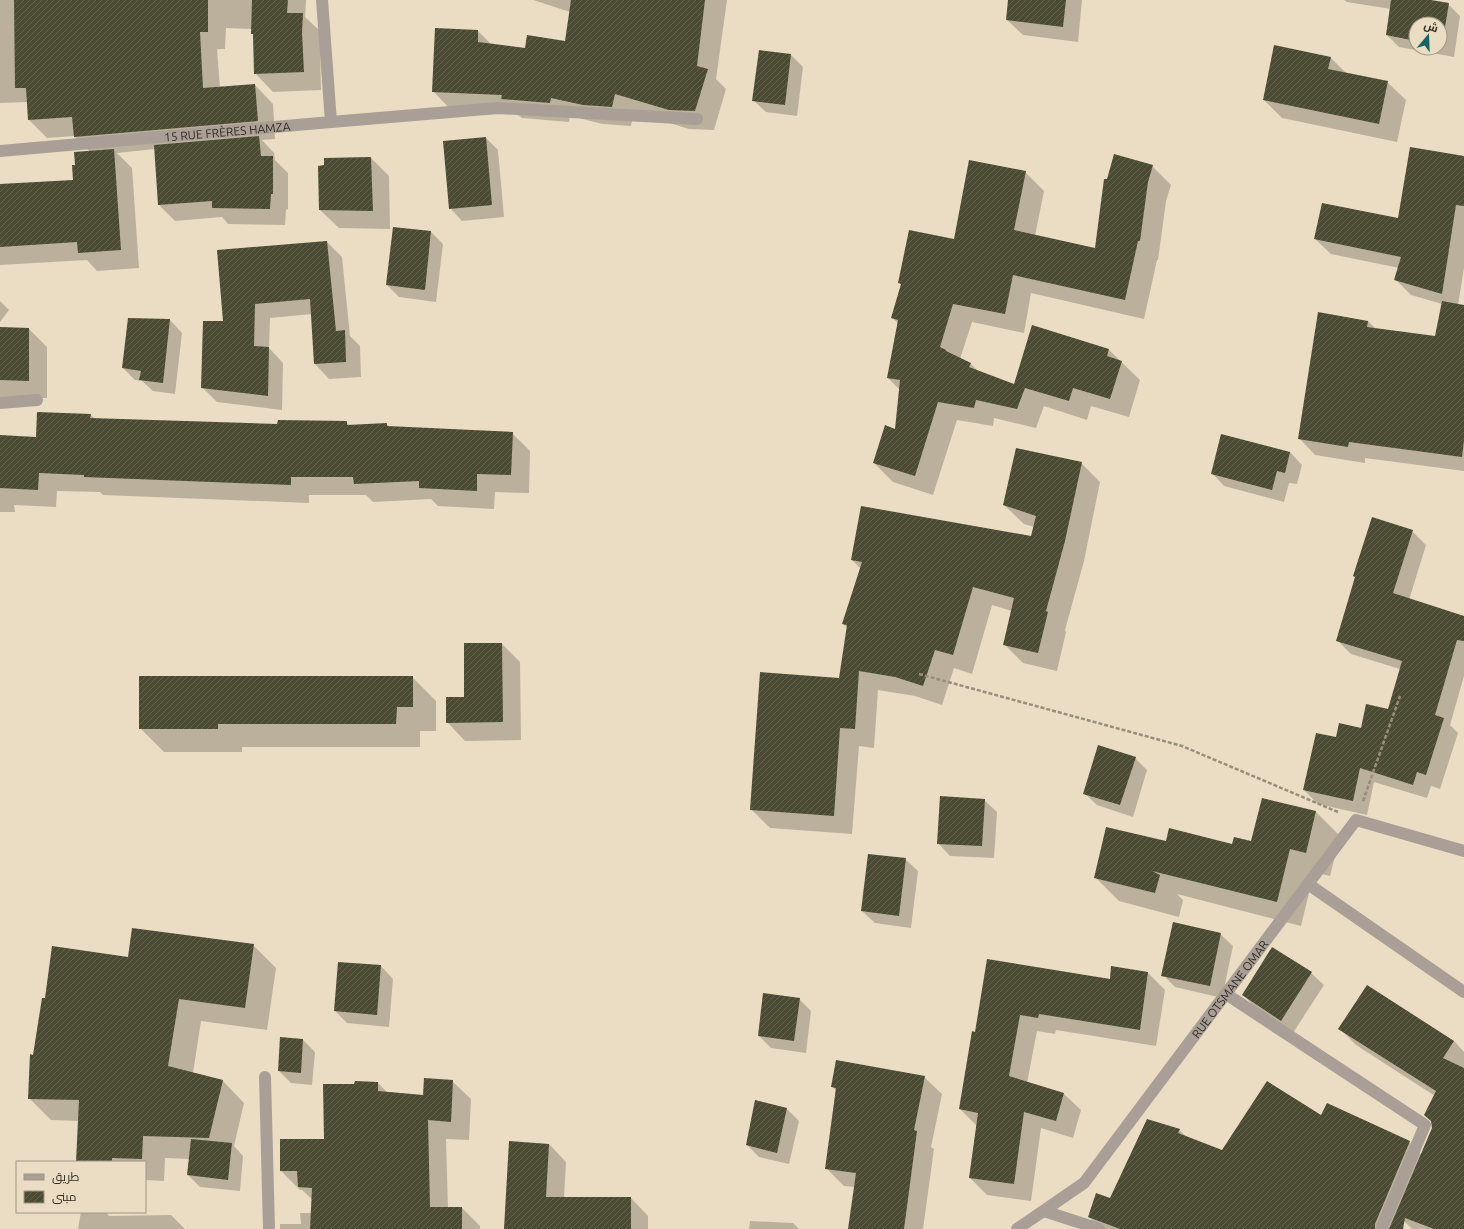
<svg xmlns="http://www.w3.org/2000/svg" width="1464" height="1229" font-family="Ubuntu,Cairo,sans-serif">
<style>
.shadow{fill:#0003;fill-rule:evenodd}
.building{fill:url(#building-hatch)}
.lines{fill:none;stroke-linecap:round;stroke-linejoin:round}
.path{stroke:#978e7b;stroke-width:2.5;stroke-dasharray:4 2;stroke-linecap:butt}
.street{stroke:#a99f96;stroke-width:12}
.labels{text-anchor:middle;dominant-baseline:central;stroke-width:4;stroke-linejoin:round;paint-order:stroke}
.street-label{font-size:12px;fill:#312c22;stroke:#eaddc3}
</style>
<defs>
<pattern id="building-hatch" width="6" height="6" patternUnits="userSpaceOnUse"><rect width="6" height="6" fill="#4b4a32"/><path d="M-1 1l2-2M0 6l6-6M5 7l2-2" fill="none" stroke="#63624e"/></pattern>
</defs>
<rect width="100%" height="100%" fill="#eaddc3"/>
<g class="shadow">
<path d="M0 0H306L305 17 321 32 320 52 321 90 273 92 255 73 254 35 252 33V29L226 28 225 49H217L220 88 255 85 273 104 275 139 262 140 274 153 275 160 288 173V209L286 210 285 225 228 224 222 217 175 221 159 205 155 149 117 153 132 168 139 268 97 271 87 260 0 265V185L74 181 76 166 90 152 74 136 47 138 29 120 28 102 0 103Z"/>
<path d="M533 0H727L716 79 726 89 714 130 689 129 634 112 631 126 603 124 570 116 569 122 522 118 517 114 452 111 433 91 478 31 492 45 526 49 566 42 570 12Z"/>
<path d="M1009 0H1082L1078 42 1023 35 1007 20Z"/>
<path d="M1344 0H1425L1448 4 1460 16 1454 57 1399 47 1387 35 1391 9 1347 2ZM1416 24H1440V48H1416Z"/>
<path d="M791 55 803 67 797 116 766 112 753 100Z"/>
<path d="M1331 58 1347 74 1387 82 1406 100 1397 142 1282 118 1264 100Z"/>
<path d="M486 138 498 150 504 217 462 221 450 208Z"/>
<path d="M1464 157V268L1458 305 1464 306V471L1365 458V463L1315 455 1299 438 1368 321 1376 329 1436 337 1442 304 1411 295 1395 279 1399 268 1331 254 1315 239 1399 220Z"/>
<path d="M371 158 389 176 390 229 339 228 320 210Z"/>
<path d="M1152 166 1171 185 1166 201 1158 260H1157L1144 319 1031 293 1024 333 972 322 960 359 970 363 978 371 1015 385 1108 349 1140 380 1129 417 1091 406 1087 420 1044 406 1036 428 994 418 993 426 957 420 933 495 893 482 874 463 896 430 900 390 888 378 898 323 892 318 902 285 900 283 955 240 1025 172 1044 191 1035 236 1096 249Z"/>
<path d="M394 228 431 232 443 244 436 302 399 297 387 285Z"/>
<path d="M327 242 342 257 350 336 360 346 361 377 329 379 315 364 312 314 270 318 269 348 283 363 282 410 217 402 202 387 224 322Z"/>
<path d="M0 301 9 310 0 322Z"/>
<path d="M170 320 182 333 175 394 153 391 142 381 135 380 123 368Z"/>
<path d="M0 328 29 329 47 347V398H0Z"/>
<path d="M90 414 95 419 278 425 346 422 350 426 386 424 390 427 512 433 530 451 529 493 495 492 494 509 438 506 431 499 373 502 366 495H309V503L103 495 100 492 57 491 56 507 14 505 15 512H0V439L37 438Z"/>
<path d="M1290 452 1302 465 1297 484 1289 483 1284 502 1224 486 1212 473Z"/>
<path d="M1081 463 1100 482 1084 561 1065 630 1066 632 1057 671 1023 663 1004 644 1012 611 992 605 972 674 954 668 942 705 915 696 878 690 874 748 859 746 852 834 770 828 751 809 840 679 848 628 843 624 861 569 852 560 1032 538 1034 527 1024 524 1004 505Z"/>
<path d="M1412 531 1426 545 1409 600 1464 617V676L1450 725 1458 733 1440 789 1431 786 1427 798 1374 782 1367 815 1318 804 1304 790 1336 739 1361 729 1389 710 1400 669 1351 654 1337 640Z"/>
<path d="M502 644 520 662 521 740 465 741 447 722Z"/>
<path d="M412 677 436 701V731H420V747H242V752H164L140 728Z"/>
<path d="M1135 758 1147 770 1133 817 1097 805 1084 793Z"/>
<path d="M1263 799 1316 812 1340 836 1330 876 1314 872 1301 926 1177 894 1183 900 1179 917 1119 901 1095 877 1166 843 1233 845 1251 843Z"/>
<path d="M984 800 997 812 994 858 950 856 938 843Z"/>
<path d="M905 859 918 871 911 928 875 923 862 911Z"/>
<path d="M1220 934 1233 946 1222 998 1175 987 1163 975Z"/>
<path d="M253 945 276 968 267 1030 201 1021 193 1073 222 1080 244 1103 234 1146 243 1156 240 1191 200 1187 188 1175 190 1159 165 1158 164 1181 145 1180V1162H77L79 1121 51 1120 29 1098 34 1056 46 999 129 958Z"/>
<path d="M1273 949 1311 973 1324 985 1293 1033 1255 1007 1243 995Z"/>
<path d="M988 960 1110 980 1112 967 1148 973 1165 990 1156 1046 1056 1030 1055 1034 1037 1031 1027 1083 1064 1094 1081 1110 1073 1138 1041 1128 1031 1201 987 1195 970 1178 977 1126 960 1109 976 1033Z"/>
<path d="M381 966 393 979 389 1027 347 1023 335 1011Z"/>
<path d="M1368 986 1454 1041 1464 1052V1229H1412L1400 1217 1390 1229H1101L1089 1217 1111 1199 1179 1130 1188 1138 1223 1151 1322 1116 1409 1142 1422 1155 1433 1128 1435 1096 1356 1045 1340 1029Z"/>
<path d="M799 999 811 1011 806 1053 771 1048 759 1036Z"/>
<path d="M281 1038 303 1040 315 1052 312 1085 291 1083 279 1071Z"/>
<path d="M924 1077 942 1094 931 1147 934 1149 923 1229H849L855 1187 844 1186 826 1168 836 1091 832 1086Z"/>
<path d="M452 1081 471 1099 469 1140 446 1139 448 1208H462L480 1226V1229H280V1224H301L300 1213H312L313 1200 302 1190H300L281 1171 325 1140 378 1083 387 1092 424 1096Z"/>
<path d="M756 1102 787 1109 799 1121 789 1164 759 1157 747 1145Z"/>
<path d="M549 1144 566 1162 564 1198H631L648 1216V1229H505Z"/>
<path d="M81 1212H106L109 1216 171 1215 185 1229H78Z"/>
<path d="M750 1221 793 1223 799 1229H749Z"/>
</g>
<g class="building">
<path d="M14 0H208V32H200L203 88 255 84 258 121 74 137 72 117 28 120 26 88H15Z"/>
<path d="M252 0H288L287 13H303L302 33 304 72 254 74 253 34H251Z"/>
<path d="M571 0H705L697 66 708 69 695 111 669 110 615 94 612 107 583 105 551 98 550 103 501 99 502 95 432 92 435 28 478 30V42L525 48 527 35 565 41Z"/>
<path d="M1008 0H1066L1063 27 1006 20Z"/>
<path d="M1391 0H1431L1449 3 1442 45H1440V24H1416V41L1386 35Z"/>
<path d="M1274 45 1331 57 1328 69 1388 81 1379 124 1263 100Z"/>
<path d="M759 50 791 54 785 105 752 101Z"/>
<path d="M259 136 261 156H273V194H271L270 209 212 208V201L158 205 154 145Z"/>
<path d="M486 137 492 205 449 209 443 141Z"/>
<path d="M1410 147 1464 156V206L1456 205 1442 294 1394 280 1401 257 1314 239 1322 203 1398 218Z"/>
<path d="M114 149 121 250 78 253 77 242 0 247V184L73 180 72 165H75L74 152Z"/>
<path d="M1114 154 1153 165 1148 182 1140 241H1138L1125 300 1013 275 1005 314 953 304 940 347 946 350V351L971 363 969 367 1014 384 1032 325 1109 349 1107 356 1122 361 1110 399 1073 388 1069 401 1025 388 1017 409 976 400 974 408 938 402 915 476 873 463 885 425 895 429 900 380 887 378 898 320 891 318 901 284 898 283 909 230 954 239 969 160 1026 171 1014 230 1095 248 1104 179H1107Z"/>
<path d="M371 157 373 211 319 210 318 166 324 165V158Z"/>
<path d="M393 227 431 231 425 290 386 285Z"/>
<path d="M327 241 336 331 345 330 346 362 314 364 310 299 255 304 254 346 269 347 268 396 201 388 203 321H223L217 250Z"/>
<path d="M1442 301 1464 305V440L1462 457 1349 442 1348 447 1298 439 1318 312 1368 321 1367 327 1435 336Z"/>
<path d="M128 318 170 319 163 383 139 380 141 371 122 368Z"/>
<path d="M0 327 29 328V381L0 380Z"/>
<path d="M37 412 91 414 90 418 277 424 278 420 347 421V425L387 423V426L513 432 511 475 477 474V491L419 488V481L354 484 353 477H291V485L84 477V475L39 473 38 490 0 488V435L36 437Z"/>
<path d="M1221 434 1290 452 1285 473 1277 471 1272 490 1211 474Z"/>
<path d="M1016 448 1082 462 1065 541 1046 611 1048 612 1038 653 1003 645 1014 598 973 587 953 655 935 650 923 686 895 677 859 671 855 729 840 728 834 816 750 810 760 672 839 678 847 625 842 624 862 562 851 560 861 506 1031 536 1036 516 1003 505Z"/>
<path d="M1372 517 1413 530 1393 593 1464 616V641L1457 640 1435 715 1444 718 1426 775 1417 772 1413 785 1360 768 1353 801 1303 790 1316 733 1336 737 1339 723 1361 728 1366 704 1388 709 1402 661 1336 641 1355 577 1353 576Z"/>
<path d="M464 643H502L503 722 446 723V697H464Z"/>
<path d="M139 676H413V707H397L396 724H218V729H139Z"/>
<path d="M1098 745 1136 757 1120 805 1083 794Z"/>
<path d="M940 796 985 799 982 846 937 844Z"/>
<path d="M1262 798 1316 811 1306 853 1290 849 1277 902 1152 871 1160 875 1155 893 1094 878 1106 827 1166 841 1169 828 1232 844 1234 837 1251 841Z"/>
<path d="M868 854 906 858 899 916 861 911Z"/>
<path d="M1173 922 1221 933 1210 986 1161 976Z"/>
<path d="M132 928 254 944 245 1008 179 999 168 1066 223 1080 209 1138 143 1136 142 1159 112 1158V1162H76L79 1100 28 1099 30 1054 33 1055 42 998H45L52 946 128 957Z"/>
<path d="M1272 947 1312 972 1281 1021 1242 995Z"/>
<path d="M987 959 1110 979 1111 966 1148 972 1140 1030 1039 1014 1038 1018 1020 1015 1009 1076 1064 1093 1056 1121 1024 1112 1014 1184 969 1178 978 1113 959 1109 972 1031 975 1032Z"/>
<path d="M338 962 381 965 377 1015 334 1011Z"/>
<path d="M1367 985 1454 1041 1443 1058 1464 1068V1229H1434L1405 1218 1403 1229H1389L1432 1128 1431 1121 1424 1115 1436 1091 1338 1029Z"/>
<path d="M763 993 800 998 794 1041 758 1036Z"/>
<path d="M280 1037 303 1039 301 1073 278 1071Z"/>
<path d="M836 1060 925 1076 914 1130 917 1131 904 1229H848L856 1173 825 1169 836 1088 831 1087Z"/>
<path d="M424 1078 453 1080 451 1122 428 1120 430 1207H462V1229H310L312 1188 298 1187 297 1171H280V1139H324L323 1084H354L355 1081 378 1082V1091L423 1095Z"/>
<path d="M1267 1081 1321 1115 1327 1103 1410 1141 1375 1224V1229H1120L1088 1217 1096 1193 1110 1198 1147 1119 1180 1129 1178 1133 1222 1150Z"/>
<path d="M755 1100 787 1108 777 1153 746 1145Z"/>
<path d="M191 1139 232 1143 228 1180 187 1175Z"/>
<path d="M509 1141 549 1144 546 1197H631V1229H504Z"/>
</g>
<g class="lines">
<g class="path">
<path d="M919 674 1182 746 1338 812"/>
<path d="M1363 801 1400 696"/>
</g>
<g class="street">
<path d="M331 122 498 108 697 119"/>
<path id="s1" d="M0 151 331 122 322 0"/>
<path d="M0 403 37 400"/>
<path d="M1308 884 1464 992"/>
<path d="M1226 994 1425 1125 1382 1227"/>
<path d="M265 1077 269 1229"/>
<path d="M1044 1211 1099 1229"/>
<path id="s2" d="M1017 1229 1084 1183 1356 820 1464 851"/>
</g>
</g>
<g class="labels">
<g class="street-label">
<text stroke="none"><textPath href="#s1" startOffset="228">15 RUE FRÈRES HAMZA</textPath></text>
<text stroke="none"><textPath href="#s2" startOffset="324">RUE OTSMANE OMAR</textPath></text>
</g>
</g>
<rect x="16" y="1161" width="130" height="52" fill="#eaddc3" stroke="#a09683"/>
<rect x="24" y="1174" width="20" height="6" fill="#a99f96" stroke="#a09683"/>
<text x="52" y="1181" font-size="12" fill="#312c22">طريق</text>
<rect x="24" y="1191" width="20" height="12" fill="url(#building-hatch)" stroke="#a09683"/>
<text x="52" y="1201" font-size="12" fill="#312c22">مبنى</text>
<g transform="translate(1428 36) rotate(19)"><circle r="19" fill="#eaddc3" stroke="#a09683"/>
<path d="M0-3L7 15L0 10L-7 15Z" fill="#186561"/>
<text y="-6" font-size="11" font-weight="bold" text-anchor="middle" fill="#312c22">ش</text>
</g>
</svg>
